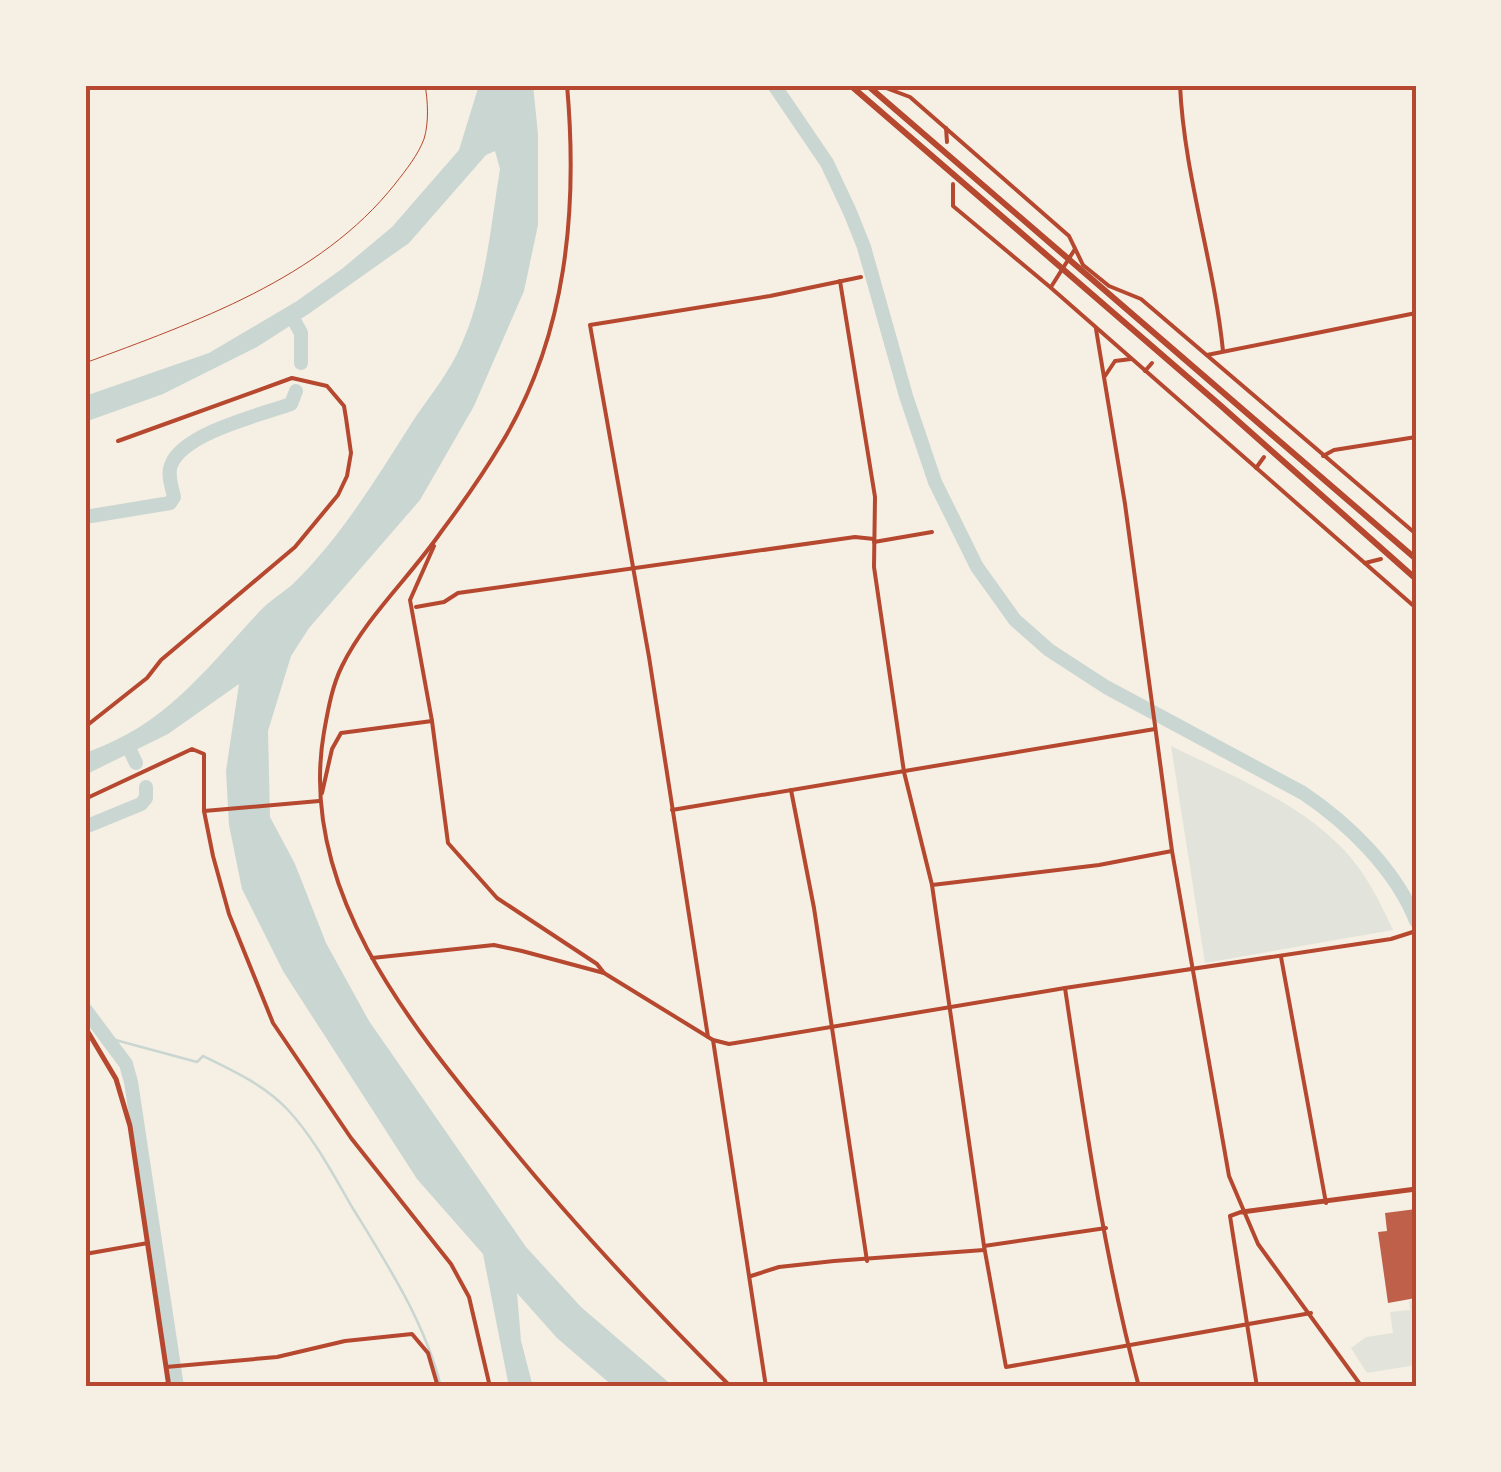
<svg xmlns="http://www.w3.org/2000/svg" width="1501" height="1472" font-family="Inter,sans-serif">
<style>
.green{fill:#e2e4dc}
.water{fill:#c9d6d2}
.lines{fill:none;stroke-linecap:round;stroke-linejoin:round}
.stream{stroke:#c9d6d2;stroke-width:2.5}
.river{stroke:#c9d6d2;stroke-width:14}
.building{fill:#bf614a}
.path{stroke:#b5482f;stroke-width:1}
.minor{stroke:#b5482f;stroke-width:4}
.tertiary{stroke:#b5482f;stroke-width:4}
.secondary{stroke:#b5482f;stroke-width:5}
.primary{stroke:#b5482f;stroke-width:5}
.motorway{stroke:#b5482f;stroke-width:6}
.neatline{fill:none;stroke:#b5482f;stroke-width:4}
</style>
<rect width="100%" height="100%" fill="#f6efe4"/>
<g class="green">
<path d="M1171 746C1228 774 1294 800 1339 845 1364 869 1379 900 1393 930L1205 963Z"/>
<path d="M1416 1299V1365L1367 1373 1351 1348 1366 1337 1393 1333 1390 1312 1410 1310 1409 1301Z"/>
</g>
<path class="water" d="M479 85H533L538 134V225L524 291 474 406 420 500 309 628 291 656 268 731 270 817 295 864 326 943 369 1021 526 1247 581 1307 674 1387H614L557 1338 517 1293 521 1341 533 1387H509L483 1254 417 1179 283 971 242 889 229 825 226 771 239 684 168 734 85 775V753C166 725 203 672 259 612 270 600 283 593 294 583 341 537 376 479 411 424 426 401 445 378 457 354 485 298 490 230 500 169L495 151 486 155 409 243 310 313 257 347 163 394 85 422V396L209 353 297 301 343 268 392 227 459 150Z"/>
<g class="lines">
<path class="stream" d="M108 1038 197 1062 203 1056C234 1071 264 1085 288 1110 314 1138 333 1174 352 1207 387 1264 425 1322 441 1387"/>
<g class="river">
<path d="M774 85 827 163 850 212 864 247 906 396 935 482 977 567 1015 620 1049 650 1106 687 1303 793C1348 823 1396 870 1416 921"/>
<path d="M291 315 301 333V363"/>
<path d="M85 517 170 503 174 497C172 487 167 475 171 465 183 433 260 415 291 404L296 391"/>
<path d="M128 746 136 763"/>
<path d="M85 827 141 804 146 798V787"/>
<path d="M85 1009 126 1064 131 1082 177 1387"/>
</g>
</g>
<path class="building" d="M1416 1209V1298L1388 1303 1378 1232 1387 1231 1385 1213Z"/>
<g class="lines">
<path class="path" d="M85 363C195 322 320 279 395 184 406 170 418 155 424 139 429 123 428 101 425 85"/>
<g class="minor">
<path d="M567 85C578 209 567 336 501 444 483 474 462 504 441 532 410 577 366 617 342 666 332 686 328 710 324 732 297 888 409 1023 501 1135 573 1224 650 1306 731 1387"/>
<path d="M878 85 910 97 1069 236 1083 265 1109 286 1141 299 1416 534"/>
<path d="M1180 85C1184 175 1214 262 1223 351"/>
<path d="M946 128 947 142"/>
<path d="M953 184V206L1050 287 1416 608"/>
<path d="M840 281 875 497 874 567 904 772 932 885 984 1246 1006 1367 1311 1313"/>
<path d="M1051 287 1075 249"/>
<path d="M1207 355 1416 313"/>
<path d="M1145 371 1152 363"/>
<path d="M1105 376 1115 361 1131 359"/>
<path d="M1323 456 1334 450 1416 437"/>
<path d="M1256 468 1264 457"/>
<path d="M874 542 932 532"/>
<path d="M434 546 410 600 432 721 448 843 497 898 597 964 604 973"/>
<path d="M1365 563 1381 559"/>
<path d="M416 607 444 602 458 593 855 537 874 539"/>
<path d="M85 727 147 678 161 660 295 547 338 495 347 476 351 453 346 418 344 406 327 386 292 378 118 441"/>
<path d="M791 790 814 908 867 1261"/>
<path d="M322 793 332 749 341 733 432 721"/>
<path d="M85 799 192 749 204 754V811L213 856 229 914 273 1023 351 1138 451 1264 469 1297 490 1387"/>
<path d="M672 810 1155 729"/>
<path d="M204 811 319 801"/>
<path d="M932 885 1099 865 1172 851"/>
<path d="M1281 957 1326 1203"/>
<path d="M1065 988C1085 1121 1104 1257 1139 1387"/>
<path d="M708 1037 649 657 590 325 770 296 861 277"/>
<path d="M713 1040 766 1387"/>
<path d="M1241 1212 1230 1216 1257 1387"/>
<path d="M984 1246 1106 1228"/>
<path d="M85 1254 148 1243"/>
<path d="M751 1276 779 1267 834 1261 984 1250"/>
<path d="M166 1367 277 1357 345 1341 412 1334 428 1353 438 1387"/>
</g>
<g class="tertiary">
<path d="M1096 329 1125 504 1172 851 1229 1176 1258 1244 1362 1387"/>
<path d="M372 958 494 945 522 951 604 973 713 1040 729 1044 1065 988 1391 939 1416 931"/>
</g>
<path class="secondary" d="M1242 1212 1416 1189"/>
<path class="primary" d="M85 1027 116 1079 130 1126 169 1387"/>
<g class="motorway">
<path d="M850 85 1220 405 1416 579"/>
<path d="M867 85 1416 559"/>
</g>
</g>
<rect width="1501" height="1472" fill="none" stroke="#f6efe4" stroke-width="175"/>
<rect x="88" y="88" width="1326" height="1296" class="neatline"/>
</svg>
